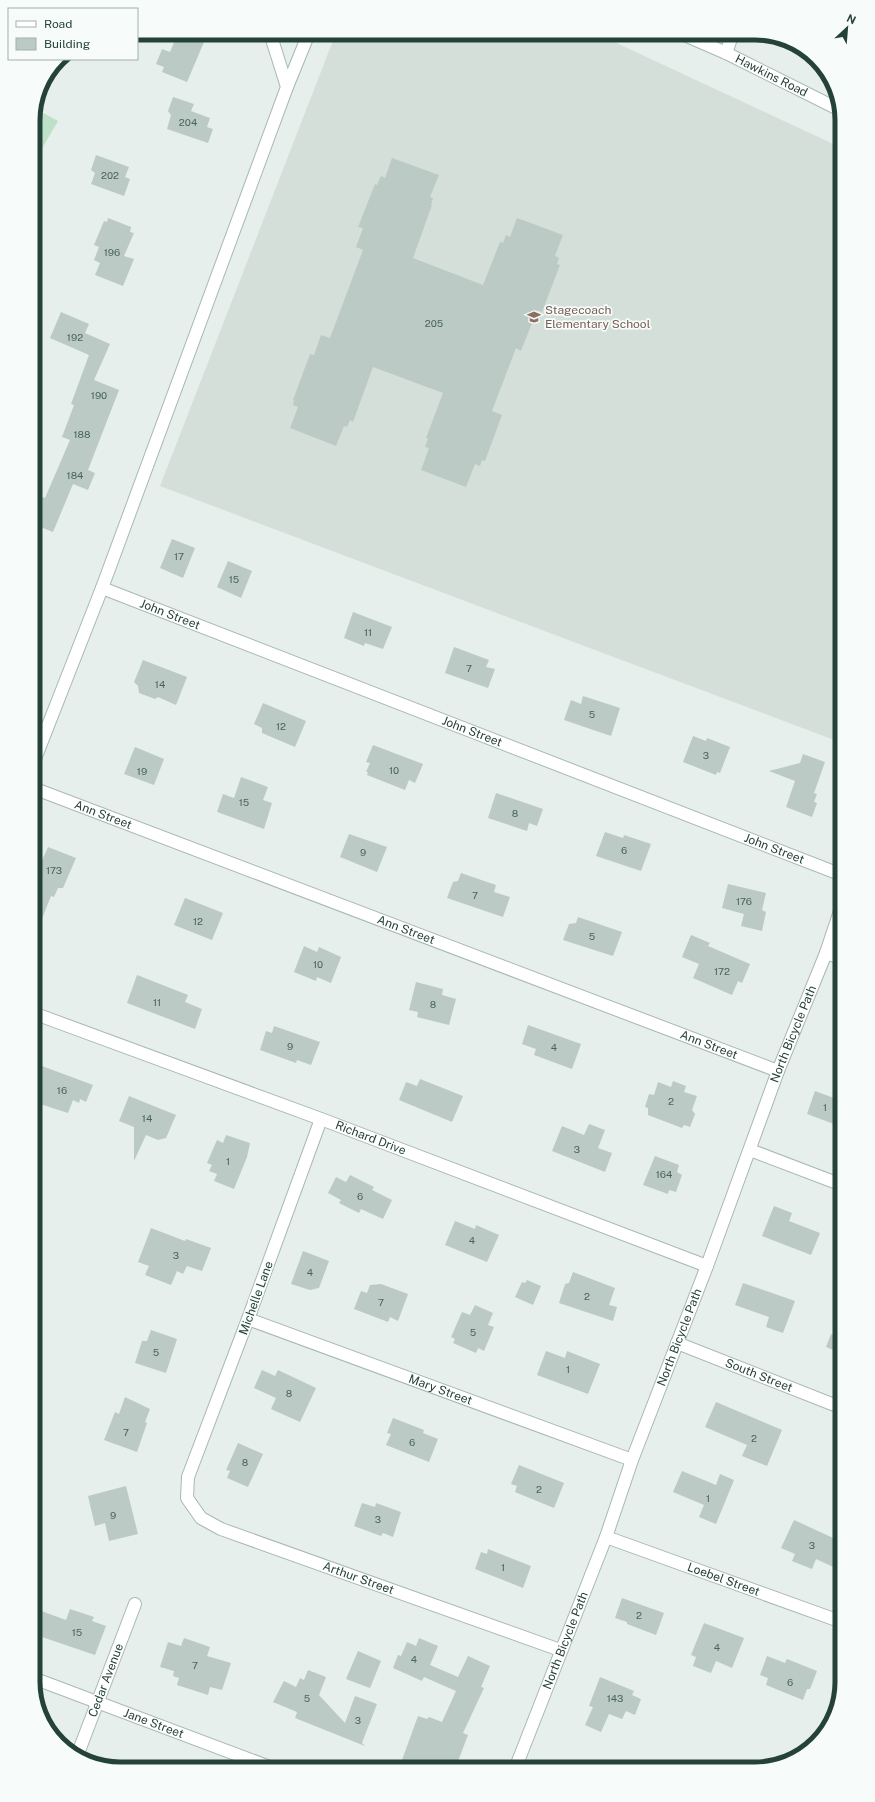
<svg xmlns="http://www.w3.org/2000/svg" width="875" height="1802" font-family="'Public Sans',sans-serif">
<style>
.built{fill:#d4dfda}
.green{fill:#bfe0c8}
.building{fill:#bbcac4}
.lines{fill:none;stroke-linecap:round;stroke-linejoin:round}
.minor-casing{stroke:#a8b8b2;stroke-width:14}
.tertiary-casing{stroke:#a8b8b2;stroke-width:14}
.minor{stroke:#fff;stroke-width:12}
.tertiary{stroke:#fff;stroke-width:12}
.labels{text-anchor:middle;dominant-baseline:central;stroke-width:3.5;stroke-linejoin:round;paint-order:stroke}
.number-label{font-size:10px;fill:#4a645c}
.street-label{font-size:12px;fill:#24423a;stroke:#f7fbf9}
.education-label{font-size:12px;fill:#785e54;stroke:#f7fbf9;text-anchor:start}
.rim{fill:none;stroke:#24423a;stroke-width:5}
</style>
<rect width="100%" height="100%" fill="#e6efeb"/>
<path class="built" d="M336 33H595L842 148V743L160 486Z"/>
<path class="green" d="M34 108 58 121 33 164V114Z"/>
<g class="building">
<path d="M178 33H203L199 40 204 42 187 82 162 72 164 67 156 64 162 49 170 52Z"/>
<path d="M173 97 194 104 191 111 210 118 207 127 213 129 208 143 167 129 171 115 168 111Z"/>
<path d="M96 155 129 167 125 177 130 179 124 196 91 184 95 173 91 170Z"/>
<path d="M392 158 439 175 430 197 433 198 431 205H432L413 258 483 285 500 242 503 243 506 235 510 237 517 218 563 235 555 256 559 258 557 264 560 265 542 312 537 310 521 351 516 348 492 411 502 415 485 461 482 460 480 466 475 464 466 487 421 470 429 448 425 447 428 439 426 438 443 393 373 367 353 422 350 420 347 427 344 426 336 446 290 428 298 407 293 405 294 400H293L310 354 314 355 321 335 330 338 363 250 356 247 363 228 358 227 375 184 377 185 381 176 385 178Z"/>
<path d="M108 218 131 227 130 232 134 233 124 256 134 259 123 286 95 275 100 263 94 260 99 247 94 245 104 221 107 222Z"/>
<path d="M61 312 89 324 85 333 110 344 94 380 119 390 88 470 95 473 88 490 73 484 53 532 33 524V493L45 498 70 440 62 437 74 405 71 404 89 355 50 338Z"/>
<path d="M172 539 195 548 183 578 160 568Z"/>
<path d="M228 561 252 571 241 598 217 587Z"/>
<path d="M353 612 392 627 383 649 365 643 364 646 344 638Z"/>
<path d="M454 647 489 660 486 667 495 669 488 688 445 673Z"/>
<path d="M143 660 187 677 176 705 158 697 155 699 139 693 138 686 134 682Z"/>
<path d="M583 696 620 708 611 736 564 720 571 700 581 704Z"/>
<path d="M263 703 306 721 295 747 262 733V728L254 724Z"/>
<path d="M693 736 706 741 707 738 730 747 720 773 717 772 716 775 683 762Z"/>
<path d="M373 745 423 764 415 783 409 780 405 790 367 775 368 772H366L370 763 366 762Z"/>
<path d="M135 747 164 759 154 785 124 774Z"/>
<path d="M803 754 825 762 814 793 817 794 814 802 817 803 812 817 786 807 795 781 769 771 800 763Z"/>
<path d="M241 777 268 787 263 800 272 803 264 829 217 812 223 794 234 798Z"/>
<path d="M496 793 543 809 537 826 529 823 527 831 488 818Z"/>
<path d="M605 832 623 838 624 835 651 844 641 871 596 856Z"/>
<path d="M349 834 387 847 377 872 340 857Z"/>
<path d="M48 847 76 858 63 888H58L54 897 51 896 34 939 33 881Z"/>
<path d="M461 873 496 885 494 892 510 897 503 917 447 898 453 882 458 881Z"/>
<path d="M728 884 766 893 762 910 766 912 762 931 741 926 744 914 722 908Z"/>
<path d="M185 898 223 913 212 940 174 925Z"/>
<path d="M578 917 622 932 613 956 563 940 569 924 576 923Z"/>
<path d="M691 935 710 943 708 946 750 964 742 983 738 981 732 995 693 978 699 964 682 957Z"/>
<path d="M304 946 317 952 319 947 341 957 331 983 317 977 316 981 294 972Z"/>
<path d="M137 975 188 995 185 1002 202 1009 195 1029 127 1003Z"/>
<path d="M416 982 443 989 442 995 456 999 449 1025 417 1017 418 1012 409 1010Z"/>
<path d="M528 1025 581 1044 572 1069 534 1055 536 1049 522 1044Z"/>
<path d="M274 1026 320 1042 311 1065 297 1060 296 1063 260 1050 266 1031 272 1033Z"/>
<path d="M42 1066 93 1085 86 1102 80 1099 79 1103 73 1100 68 1113 37 1103 39 1097 33 1095V1089Z"/>
<path d="M420 1079 463 1096 452 1122 399 1100 406 1082 417 1086Z"/>
<path d="M673 1081 686 1086 684 1092 697 1096 692 1110 695 1114 690 1127 684 1125 682 1128 648 1115V1108L645 1107 649 1094 654 1095 658 1082 671 1087Z"/>
<path d="M815 1091 842 1101V1127L807 1114Z"/>
<path d="M129 1096 176 1115 166 1138 158 1140 146 1135 134 1161V1127L119 1121Z"/>
<path d="M589 1124 605 1130 598 1148 612 1153 605 1172 552 1151 562 1126 584 1135Z"/>
<path d="M226 1135 250 1143 247 1157 234 1189 214 1181 217 1174 209 1171 212 1165 207 1163 217 1140 223 1143Z"/>
<path d="M655 1156 679 1165 677 1172 682 1175 676 1192 669 1190 668 1194 643 1185Z"/>
<path d="M350 1175 374 1187 372 1190 392 1200 383 1219 361 1209 359 1213 339 1203 341 1200 328 1193 336 1177 346 1182Z"/>
<path d="M774 1206 792 1213 789 1221 820 1233 811 1255 762 1236Z"/>
<path d="M455 1221 475 1229 476 1225 499 1235 487 1262 445 1245Z"/>
<path d="M151 1228 185 1241 186 1239 211 1248 202 1271 187 1266 183 1274 177 1271 171 1285 145 1275 149 1266 138 1262Z"/>
<path d="M303 1251 329 1261 319 1288 310 1290 291 1284Z"/>
<path d="M573 1272 615 1288 609 1305 617 1307 613 1321 559 1303 565 1284 569 1283Z"/>
<path d="M527 1280 541 1286 533 1305 515 1297 522 1282 525 1283Z"/>
<path d="M743 1283 795 1301 783 1333 766 1327 769 1317 735 1305Z"/>
<path d="M381 1284 408 1294 398 1321 390 1317 388 1322 354 1309 361 1291 367 1293 370 1285Z"/>
<path d="M475 1305 493 1313 488 1325 494 1327 484 1351 478 1348 476 1353 453 1343 455 1339 451 1337 462 1312 470 1315Z"/>
<path d="M151 1330 177 1339 166 1373 135 1363 142 1341H147Z"/>
<path d="M831 1334 842 1339V1354L826 1347Z"/>
<path d="M546 1351 565 1358 567 1351 600 1364 588 1394 537 1375Z"/>
<path d="M262 1370 275 1376 278 1370 316 1388 300 1422 271 1409 276 1398 254 1388Z"/>
<path d="M125 1397 150 1409 145 1422 147 1423 137 1452 104 1440 115 1412 119 1414Z"/>
<path d="M716 1402 782 1430 767 1466 742 1456 747 1445 705 1427Z"/>
<path d="M393 1418 424 1430 423 1433 438 1439 429 1462 386 1445 391 1434 387 1433Z"/>
<path d="M238 1443 263 1454 248 1487 227 1478 230 1471 226 1470Z"/>
<path d="M519 1465 564 1483 554 1508 515 1492 517 1486 511 1484Z"/>
<path d="M682 1471 716 1485 720 1474 734 1480 716 1524 699 1517 704 1505 673 1492Z"/>
<path d="M126 1486 138 1534 109 1541 105 1523 95 1526 88 1496Z"/>
<path d="M362 1503 375 1507 376 1503 401 1512 393 1537 383 1533 381 1536 354 1526Z"/>
<path d="M794 1520 842 1542V1571L816 1559 812 1569 792 1561 795 1554 781 1548Z"/>
<path d="M488 1549 531 1566 523 1588 475 1569 481 1552 487 1554Z"/>
<path d="M622 1598 664 1613 656 1635 627 1624V1622L615 1618Z"/>
<path d="M33 1608 66 1620 70 1609 94 1617 92 1621 106 1626 95 1655 33 1634Z"/>
<path d="M704 1623 744 1638 732 1668 716 1661 711 1673 693 1666 696 1657 691 1655Z"/>
<path d="M184 1638 210 1647 207 1656 231 1663 222 1690 210 1687 208 1695 177 1685 179 1678 173 1676 174 1671 160 1667 168 1642 181 1646Z"/>
<path d="M419 1638 438 1646 430 1665 458 1677 468 1656 490 1666 481 1687 484 1688 463 1733 468 1735 455 1769H427L402 1760 418 1716 427 1719 429 1717 442 1722 456 1691 424 1677 422 1681 393 1668 398 1655 401 1656 407 1642 416 1646Z"/>
<path d="M358 1651 381 1661 370 1688 346 1679Z"/>
<path d="M767 1656 785 1663 787 1659 817 1671 810 1689H807L803 1700 766 1685 768 1678 760 1675Z"/>
<path d="M308 1670 326 1677 319 1695 345 1723 355 1696 377 1704 362 1743 365 1746 295 1718 297 1712 273 1702 284 1681 296 1687 300 1678 304 1680Z"/>
<path d="M600 1677 634 1691 632 1695 641 1699 635 1715 626 1711 622 1719 609 1714 601 1732 585 1725 593 1707 589 1706Z"/>
</g>
<g class="lines">
<g class="minor-casing">
<g id="minor">
<path d="M726 53 733 33"/>
<path d="M287 87 309 33"/>
<path id="s1" d="M102 588 842 875"/>
<path id="s2" d="M33 788 778 1071"/>
<path d="M826 953 842 959"/>
<path id="s3" d="M33 1013 321 1119 707 1266"/>
<path id="s4" d="M321 1119 248 1319 188 1477 187 1498 201 1518 221 1529 560 1650"/>
<path d="M750 1150 842 1185"/>
<path id="s5" d="M248 1319 632 1460"/>
<path id="s6" d="M677 1343 842 1408"/>
<path id="s7" d="M606 1537 842 1622"/>
<path id="s8" d="M33 1678 275 1769"/>
<path id="s9" d="M77 1756 135 1604"/>
</g>
</g>
<g class="tertiary-casing">
<g id="tertiary">
<path id="s10" d="M680 33 726 53 840 110"/>
<path d="M33 764 102 588 287 87 270 33"/>
<path id="s11" d="M515 1769 606 1537 632 1460 707 1266 778 1071 826 953 842 905"/>
</g>
</g>
<use href="#minor" class="minor"/>
<use href="#tertiary" class="tertiary"/>
</g>
<defs>
<g id="school-bare" transform="scale(1.08)"><path d="M0-5L7-2L0 1L-7-2ZM-4 1L0 2.5L4 1V4Q0 6-4 4Z" fill="#8d6e63" stroke="#f7fbf9" stroke-width="2.5" paint-order="stroke"/></g>
</defs>
<g fill-rule="evenodd">
<use href="#school-bare" x="534" y="317"/>
</g>
<g class="labels">
<g class="number-label">
<text x="188" y="122">204</text>
<text x="110" y="175">202</text>
<text x="112" y="252">196</text>
<text x="434" y="323">205</text>
<text x="75" y="337">192</text>
<text x="99" y="395">190</text>
<text x="82" y="434">188</text>
<text x="75" y="475">184</text>
<text x="179" y="556">17</text>
<text x="234" y="579">15</text>
<text x="368" y="632">11</text>
<text x="469" y="668">7</text>
<text x="160" y="684">14</text>
<text x="592" y="714">5</text>
<text x="281" y="726">12</text>
<text x="706" y="755">3</text>
<text x="394" y="770">10</text>
<text x="142" y="771">19</text>
<text x="244" y="802">15</text>
<text x="515" y="813">8</text>
<text x="624" y="850">6</text>
<text x="363" y="852">9</text>
<text x="54" y="870">173</text>
<text x="475" y="895">7</text>
<text x="744" y="901">176</text>
<text x="198" y="921">12</text>
<text x="592" y="936">5</text>
<text x="318" y="964">10</text>
<text x="722" y="971">172</text>
<text x="157" y="1002">11</text>
<text x="433" y="1004">8</text>
<text x="290" y="1046">9</text>
<text x="554" y="1047">4</text>
<text x="62" y="1090">16</text>
<text x="671" y="1101">2</text>
<text x="825" y="1107">1</text>
<text x="147" y="1118">14</text>
<text x="577" y="1149">3</text>
<text x="228" y="1161">1</text>
<text x="664" y="1174">164</text>
<text x="360" y="1196">6</text>
<text x="472" y="1240">4</text>
<text x="176" y="1255">3</text>
<text x="310" y="1272">4</text>
<text x="587" y="1296">2</text>
<text x="381" y="1302">7</text>
<text x="473" y="1332">5</text>
<text x="156" y="1352">5</text>
<text x="568" y="1369">1</text>
<text x="289" y="1393">8</text>
<text x="126" y="1432">7</text>
<text x="754" y="1438">2</text>
<text x="412" y="1442">6</text>
<text x="245" y="1462">8</text>
<text x="539" y="1489">2</text>
<text x="708" y="1498">1</text>
<text x="113" y="1515">9</text>
<text x="378" y="1519">3</text>
<text x="812" y="1545">3</text>
<text x="503" y="1567">1</text>
<text x="639" y="1615">2</text>
<text x="77" y="1632">15</text>
<text x="717" y="1647">4</text>
<text x="414" y="1659">4</text>
<text x="195" y="1665">7</text>
<text x="790" y="1682">6</text>
<text x="307" y="1698">5</text>
<text x="615" y="1698">143</text>
<text x="358" y="1720">3</text>
</g>
<g class="street-label">
<text stroke="none"><textPath href="#s10" startOffset="101">Hawkins Road</textPath></text>
<text stroke="none"><textPath href="#s1" startOffset="73">John Street</textPath></text>
<text stroke="none"><textPath href="#s1" startOffset="397">John Street</textPath></text>
<text stroke="none"><textPath href="#s2" startOffset="75">Ann Street</textPath></text>
<text stroke="none"><textPath href="#s1" startOffset="721">John Street</textPath></text>
<text stroke="none"><textPath href="#s2" startOffset="399">Ann Street</textPath></text>
<text stroke="none"><textPath href="#s11" startOffset="786">North Bicycle Path</textPath></text>
<text stroke="none"><textPath href="#s2" startOffset="723">Ann Street</textPath></text>
<text stroke="none"><textPath href="#s3" startOffset="360">Richard Drive</textPath></text>
<text transform="translate(256 1298) rotate(-70)">Michelle Lane</text>
<text stroke="none"><textPath href="#s11" startOffset="462">North Bicycle Path</textPath></text>
<text stroke="none"><textPath href="#s6" startOffset="88">South Street</textPath></text>
<text stroke="none"><textPath href="#s5" startOffset="205">Mary Street</textPath></text>
<text stroke="none"><textPath href="#s4" startOffset="596">Arthur Street</textPath></text>
<text stroke="none"><textPath href="#s7" startOffset="125">Loebel Street</textPath></text>
<text stroke="none"><textPath href="#s11" startOffset="138">North Bicycle Path</textPath></text>
<text stroke="none"><textPath href="#s9" startOffset="81">Cedar Avenue</textPath></text>
<text stroke="none"><textPath href="#s8" startOffset="129">Jane Street</textPath></text>
</g>
<g class="education-label">
<text x="545" y="310">Stagecoach<tspan x="545" dy="14">Elementary School</tspan></text>
</g>
</g>
<path d="M0 0H875V1802H0ZM120 40H755A80 80 0 0 1 835 120V1682A80 80 0 0 1 755 1762H120A80 80 0 0 1 40 1682V120A80 80 0 0 1 120 40Z" fill="#f7fbf9" fill-rule="evenodd"/>
<path class="rim" d="M120 40H755A80 80 0 0 1 835 120V1682A80 80 0 0 1 755 1762H120A80 80 0 0 1 40 1682V120A80 80 0 0 1 120 40Z"/>
<rect x="8" y="8" width="130" height="52" fill="#f7fbf9" stroke="#a3b1ad"/>
<rect x="16" y="21" width="20" height="6" fill="#ffffff" stroke="#a3b1ad"/>
<text x="44" y="28" font-size="12" fill="#24423a">Road</text>
<rect x="16" y="38" width="20" height="12" fill="#bbcac4" stroke="#a3b1ad"/>
<text x="44" y="48" font-size="12" fill="#24423a">Building</text>
<g transform="translate(847 28) rotate(26)" stroke="#f7fbf9" stroke-width="3" paint-order="stroke">
<path d="M0-3L7 15L0 10L-7 15Z" fill="#24423a"/>
<text y="-6" font-size="11" font-weight="bold" text-anchor="middle" fill="#24423a">N</text>
</g>
</svg>
